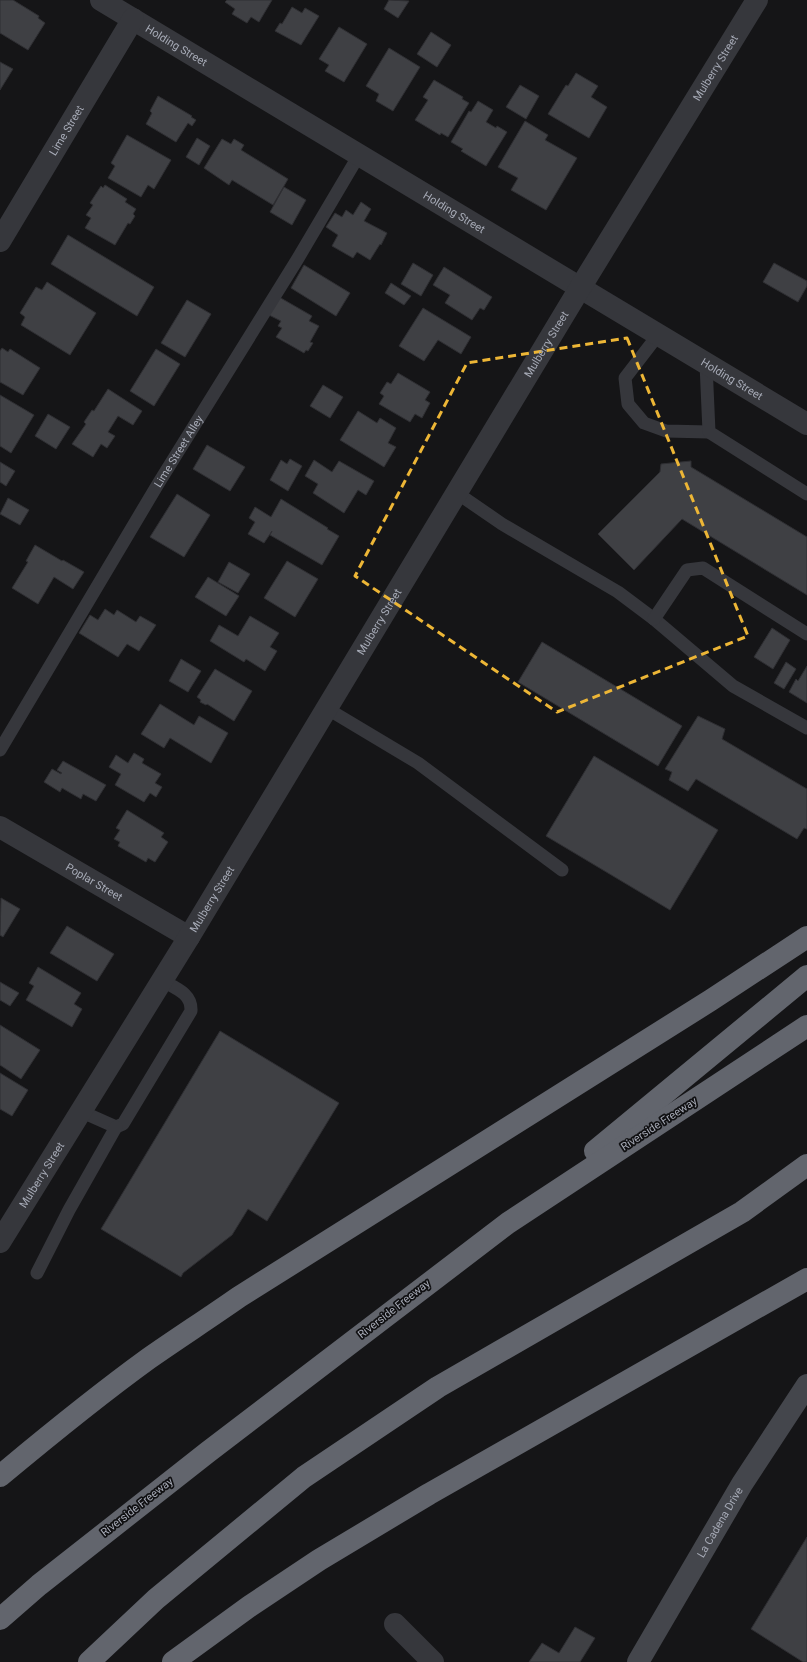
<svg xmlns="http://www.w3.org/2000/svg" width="807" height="1662" font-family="Roboto,sans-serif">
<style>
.building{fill:#3f4044;stroke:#2f2f33}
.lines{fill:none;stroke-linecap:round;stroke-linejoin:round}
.lane{stroke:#36373c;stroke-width:13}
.street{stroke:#36373c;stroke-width:22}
.secondary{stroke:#44464c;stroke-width:22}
.highway{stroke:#62656d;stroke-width:22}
.marked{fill:none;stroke:#edb636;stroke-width:3;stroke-dasharray:8 5;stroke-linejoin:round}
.labels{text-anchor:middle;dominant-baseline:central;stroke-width:3.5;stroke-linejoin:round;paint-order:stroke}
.street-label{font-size:11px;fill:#a7abb7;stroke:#101012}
</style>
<rect width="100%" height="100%" fill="#151517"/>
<g class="building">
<path d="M0 0H13L39 16 38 18 45 23 28 50 0 33Z"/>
<path d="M227 0H272L259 22 251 17 247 23 232 14 235 9 225 2Z"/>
<path d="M389 0 409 1 398 18 384 9Z"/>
<path d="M292 7 302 13 305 8 319 16 301 45 275 31 280 23 282 24Z"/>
<path d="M339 27 367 44 344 82 325 71 329 65 319 59Z"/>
<path d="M431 32 451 45 437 67 417 54Z"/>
<path d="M389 48 420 67 393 111 376 101 379 94 366 86Z"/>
<path d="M0 62 13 69 0 90Z"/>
<path d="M576 73 598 86 591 97 607 107 589 138 548 114 566 85 568 86Z"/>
<path d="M434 80 463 97 462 99 469 103 448 137 441 133 440 135 415 120 428 100 423 97Z"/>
<path d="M520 85 539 96 526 119 506 107Z"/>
<path d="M158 96 192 116 191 117 196 120 192 126 188 123 176 142 146 124 152 113 150 111Z"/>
<path d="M478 101 493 110 486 122 496 128 497 126 507 132 486 166 461 151 463 149 451 142 469 111 471 112Z"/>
<path d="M525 121 548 135 545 140 577 158 546 210 511 190 518 178 498 167Z"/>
<path d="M127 135 171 160 154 189 148 185 141 197 108 178 115 166 111 163Z"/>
<path d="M197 138 210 146 199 165 186 157Z"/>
<path d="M222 139 231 144 234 139 244 145 241 150 288 179 273 205 232 180 229 185 204 168Z"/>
<path d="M105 185 127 199 125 202 136 209 133 214 135 216 130 224 128 223 115 245 85 228 91 218 86 215 93 205 90 203 101 186 103 188Z"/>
<path d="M284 187 306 200 292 225 270 212Z"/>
<path d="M361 202 371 209 364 221 387 233 381 245 380 244 370 260 357 252 353 258 332 246 338 235 326 227 335 213 342 217 346 210 353 215Z"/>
<path d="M68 235 154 287 137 316 51 264Z"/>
<path d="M413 263 433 275 421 296 401 284Z"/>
<path d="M774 263 807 281V286L798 302 763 282Z"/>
<path d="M304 265 350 293 336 316 291 288Z"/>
<path d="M444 267 492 297 484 310 480 308 472 320 445 303 450 295 433 285Z"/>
<path d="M47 282 96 313 70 355 21 325 25 317 20 313 36 287 42 290Z"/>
<path d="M391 283 411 296 404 305 385 293Z"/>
<path d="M279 297 312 316 309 321 319 326 310 342 313 343 308 351 306 350 304 353 276 337 282 328 278 326 281 321 269 315Z"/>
<path d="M187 300 211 314 185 357 161 343Z"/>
<path d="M423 308 471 337 461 354 438 340 424 361 399 346Z"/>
<path d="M2 348 8 352 10 349 40 368 23 395 0 382V351Z"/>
<path d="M156 349 180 364 154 406 130 391Z"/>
<path d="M398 373 430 392 425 400 430 403 422 418 415 414 410 422 379 404 384 396 380 393 387 382 391 384Z"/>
<path d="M323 385 343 397 330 418 310 406Z"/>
<path d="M108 389 142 411 133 425 118 416 108 432 115 436 107 448 101 444 93 457 72 444 86 424 84 422 92 410 94 411Z"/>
<path d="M0 395 34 415 11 453 0 446Z"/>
<path d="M358 411 377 423 380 418 396 428 388 443 396 447 384 467 340 440Z"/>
<path d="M48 414 70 427 56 449 35 436Z"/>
<path d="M207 445 245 467 230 491 193 469Z"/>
<path d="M290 459 302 466 288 491 270 480 281 460 287 464Z"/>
<path d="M314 460 332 472 339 461 374 481 366 495 358 490 344 513 313 493 318 484 305 476Z"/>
<path d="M691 461V467L807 537V595L682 519 634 570 598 534 660 472 661 464Z"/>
<path d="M0 462 15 471 6 486 0 482Z"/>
<path d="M177 494 210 515 184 557 150 537Z"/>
<path d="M8 498 29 510 20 525 0 514Z"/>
<path d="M281 499 328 528 327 529 339 536 322 565 270 535 272 531 264 543 248 534 255 522 249 518 255 507 271 517Z"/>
<path d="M35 545 62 561 63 560 84 572 73 589 54 577 38 604 12 588 28 562 26 561Z"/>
<path d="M287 561 318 579 295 617 264 598Z"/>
<path d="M229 562 250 574 238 593 218 582Z"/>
<path d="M208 577 239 596 226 616 195 597Z"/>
<path d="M105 609 114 615 117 610 136 622 140 616 156 625 139 651 127 644 118 657 79 633 90 615 98 620Z"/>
<path d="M250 616 279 633 270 647 277 651 265 671 246 659 244 662 210 641 219 625 238 636Z"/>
<path d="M772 628 790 640 773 669 754 657Z"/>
<path d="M542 642 682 726 658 766 518 682Z"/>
<path d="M181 659 201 671 188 692 169 681Z"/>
<path d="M786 662 796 669 784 689 774 683Z"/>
<path d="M807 666V703L789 692 796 679 798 681Z"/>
<path d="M215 669 252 691 234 721 207 704 206 705 200 702 201 700 197 697Z"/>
<path d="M160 704 194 725 199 716 228 733 211 763 170 738 164 748 141 734Z"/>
<path d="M698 716 725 729 722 739 807 789V829L804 828 797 839 696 779 688 791 669 780 672 772 665 769Z"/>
<path d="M134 753 144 759 142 763 161 774 155 783 162 787 156 797 150 793 144 802 115 785 121 774 109 767 116 755 128 763Z"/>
<path d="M594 756 718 830 670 910 546 836Z"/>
<path d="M63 761 106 785 96 801 83 794 81 799 62 788 60 792 44 782 52 769 61 774 62 773 57 770Z"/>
<path d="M127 810 164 833 161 837 168 842 155 862 148 858 146 862 118 846 120 842 114 839 120 830 116 828Z"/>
<path d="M1 898 20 909 3 937 0 935Z"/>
<path d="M67 926 114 954 97 981 50 953Z"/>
<path d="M38 967 81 993 74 1004 82 1009 72 1027 26 1000 34 986 29 983Z"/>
<path d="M0 982 19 993 10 1006 0 1000Z"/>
<path d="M0 1025 40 1050 21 1079 0 1065Z"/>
<path d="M220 1031 339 1103 267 1221 248 1209 232 1235 183 1273 181 1277 101 1229Z"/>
<path d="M0 1073 28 1090 12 1116 0 1109Z"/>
<path d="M807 1537V1662H803L751 1629Z"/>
<path d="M575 1627 595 1638 580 1662H529L542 1643 559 1653Z"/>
</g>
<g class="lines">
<g class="lane">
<path d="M658 335 625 378 628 404 644 423 666 431 709 432"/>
<path d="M706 364 709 432 807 494"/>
<path d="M457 493 502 524 618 592 654 619 733 686 807 728"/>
<path d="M654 619 687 570 703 568 807 634"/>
<path d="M326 708 418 763 562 870"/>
<path id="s1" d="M0 750 158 484 297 260 359 155"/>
<path d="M80 1111 116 1127 123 1124 191 1011C192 993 175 988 161 980"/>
<path d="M37 1273 69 1210 116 1127"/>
</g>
<g class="street">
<path id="s2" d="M101 0 807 424"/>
<path id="s3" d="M0 241 133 19"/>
<path id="s4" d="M0 827 189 937"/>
<path id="s5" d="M0 1242 189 937 580 288 757 0"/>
<path d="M395 1624 433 1662"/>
</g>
<path class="secondary" id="s6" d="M638 1662 742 1484 807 1385"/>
<g class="highway">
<path d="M595 1151 807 976"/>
<path d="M0 1476C48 1436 97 1396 148 1359 178 1338 209 1318 239 1297L711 1000 807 937"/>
<path d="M0 1619 39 1585 208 1452 508 1223 807 1026"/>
<path d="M89 1662 156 1599 304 1477 438 1387 742 1212 807 1165"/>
<path d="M173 1662 250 1606 319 1560 429 1494 807 1279"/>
</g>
</g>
<path class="marked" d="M627 338 748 636 557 712 355 576 467 363Z"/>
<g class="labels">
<g class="street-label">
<text stroke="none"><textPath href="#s2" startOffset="88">Holding Street</textPath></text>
<text stroke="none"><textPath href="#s5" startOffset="1375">Mulberry Street</textPath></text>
<text stroke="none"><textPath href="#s3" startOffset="129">Lime Street</textPath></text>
<text stroke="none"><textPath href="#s2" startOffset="412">Holding Street</textPath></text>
<text stroke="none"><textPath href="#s5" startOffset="1051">Mulberry Street</textPath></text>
<text stroke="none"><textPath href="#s2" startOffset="736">Holding Street</textPath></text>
<text stroke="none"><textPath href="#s1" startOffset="348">Lime Street Alley</textPath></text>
<text stroke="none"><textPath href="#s5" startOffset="727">Mulberry Street</textPath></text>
<text stroke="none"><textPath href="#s4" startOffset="109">Poplar Street</textPath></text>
<text stroke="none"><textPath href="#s5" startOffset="403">Mulberry Street</textPath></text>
<text transform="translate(659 1124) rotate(-33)">Riverside Freeway</text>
<text stroke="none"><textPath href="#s5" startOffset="79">Mulberry Street</textPath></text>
<text transform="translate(394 1309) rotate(-38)">Riverside Freeway</text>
<text transform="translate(137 1507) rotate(-38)">Riverside Freeway</text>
<text stroke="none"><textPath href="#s6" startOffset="162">La Cadena Drive</textPath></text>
</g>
</g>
</svg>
